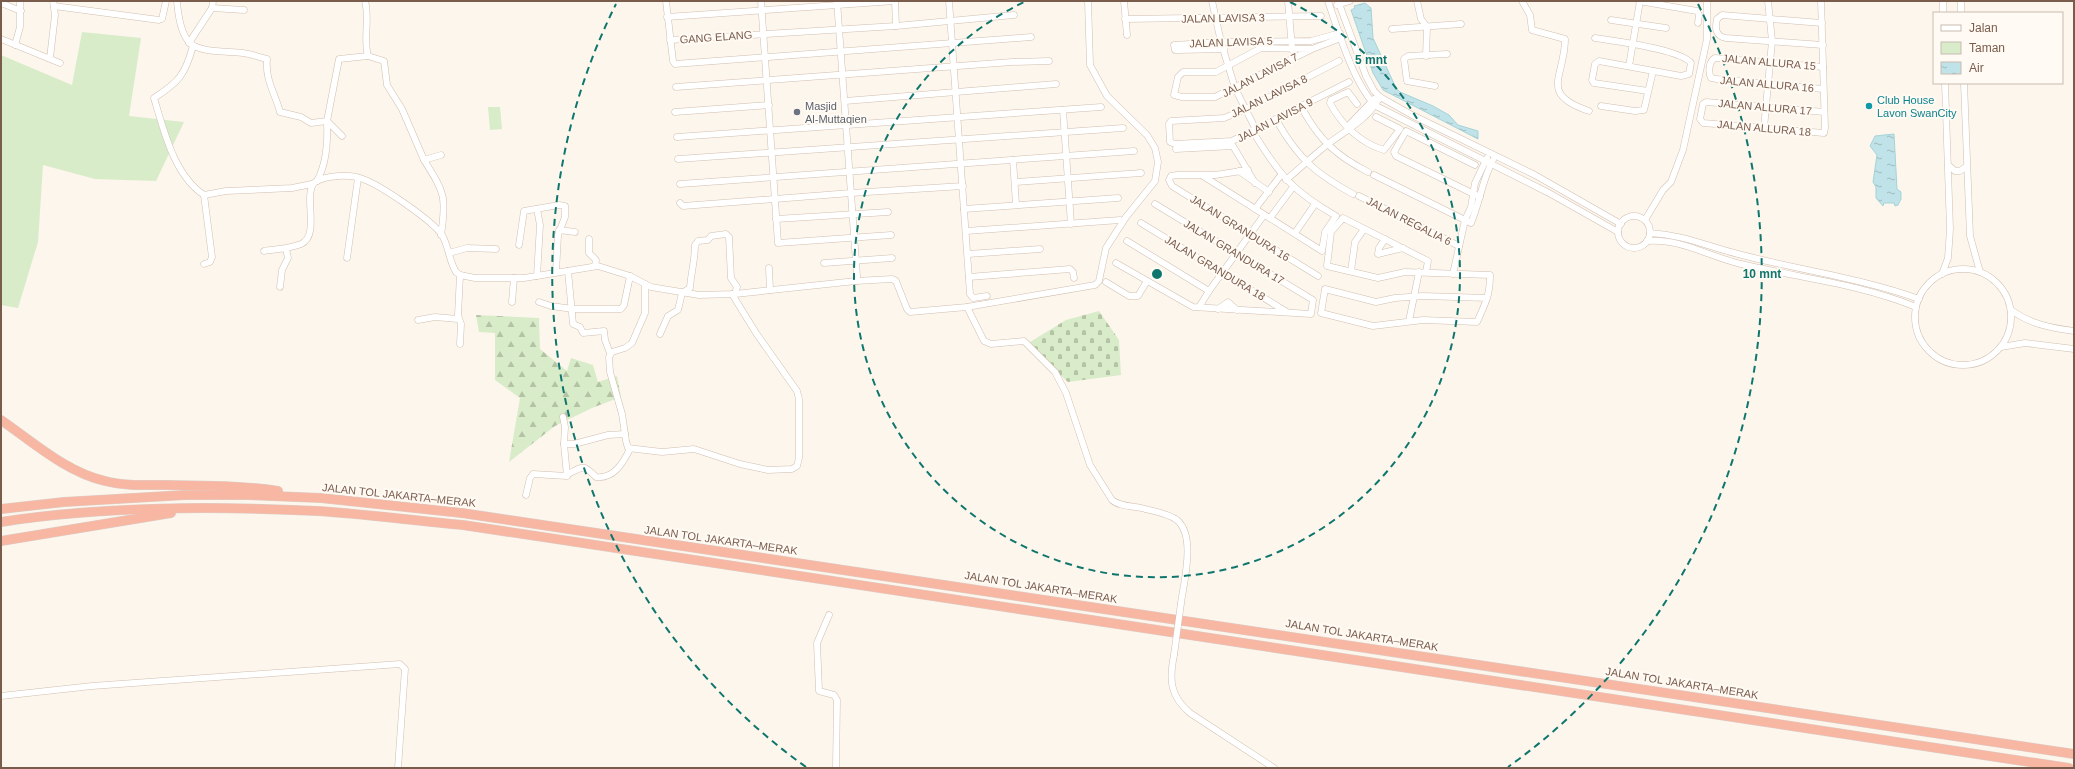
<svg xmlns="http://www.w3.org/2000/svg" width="2075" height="769" font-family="Arial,sans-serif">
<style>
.green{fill:#d8ecc9}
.forest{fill:url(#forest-firs)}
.cemetery{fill:url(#cemetery-stones)}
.water{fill:url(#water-ripples);stroke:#a5d3da}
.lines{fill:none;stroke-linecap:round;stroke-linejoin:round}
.minor-casing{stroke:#d1beb0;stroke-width:7}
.highway-casing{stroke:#dad1cd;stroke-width:10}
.minor{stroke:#fff;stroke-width:6}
.highway{stroke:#f7b7a3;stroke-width:9}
.minor-bridge-casing{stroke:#d1beb0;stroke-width:7;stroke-linecap:butt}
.minor-bridge{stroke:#fff;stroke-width:6}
.ring{fill:none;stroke:#0f766e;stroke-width:2;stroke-dasharray:7 5}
.culture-dot{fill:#0f9aa8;stroke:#fffaf3;stroke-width:1.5}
.worship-dot{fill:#6b7280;stroke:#fffaf3;stroke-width:1.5}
.labels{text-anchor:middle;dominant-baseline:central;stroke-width:4;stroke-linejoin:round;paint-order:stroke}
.street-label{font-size:11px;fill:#7a5c4d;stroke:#fffaf3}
.culture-label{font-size:11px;fill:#0d838f;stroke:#fffaf3;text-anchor:start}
.worship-label{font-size:11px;fill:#5b616d;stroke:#fffaf3;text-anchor:start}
.centre{fill:#0f766e;stroke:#fffaf3;stroke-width:2}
.ring-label{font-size:12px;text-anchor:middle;font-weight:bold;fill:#0f766e;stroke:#fffaf3;stroke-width:4;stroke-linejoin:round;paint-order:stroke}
</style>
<defs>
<pattern id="forest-firs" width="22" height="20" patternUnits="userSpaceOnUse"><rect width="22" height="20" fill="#d8ecc9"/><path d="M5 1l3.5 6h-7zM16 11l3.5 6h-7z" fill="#b4c2a5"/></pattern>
<pattern id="cemetery-stones" width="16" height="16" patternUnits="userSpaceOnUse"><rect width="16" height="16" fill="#d8ecc9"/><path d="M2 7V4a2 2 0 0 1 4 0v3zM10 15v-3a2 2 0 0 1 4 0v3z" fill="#b4c2a5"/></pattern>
<pattern id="water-ripples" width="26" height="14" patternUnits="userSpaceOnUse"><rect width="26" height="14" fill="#bfe3e8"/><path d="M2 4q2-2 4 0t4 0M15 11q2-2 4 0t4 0" fill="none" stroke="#a0bbbe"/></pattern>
</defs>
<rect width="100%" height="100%" fill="#fdf6ec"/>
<g class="green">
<path d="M82 32 141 38 129 116 184 122 156 181 95 179 43 165 38 242 18 308 1 305V55L72 85Z"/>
<path d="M488 107H500L502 129 490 130Z"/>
</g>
<path class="forest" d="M476 315 539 318 540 349 567 371 571 358 593 365 598 382 617 376 621 397 592 408 555 426 509 462 520 398 495 380V333L479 332Z"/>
<path class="cemetery" d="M1099 311 1119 340 1121 375 1068 382 1048 364 1030 342 1066 320Z"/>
<g class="water">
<path d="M1365 3 1371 8 1373 38 1396 88 1400 92 1433 106 1449 115 1458 125 1478 131V139L1383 90 1373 73 1351 10 1355 8 1354 6Z"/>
<path d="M1894 134 1897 189 1901 192V199L1898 205 1895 206 1894 203H1884L1883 206 1876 198V187L1873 182 1877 155 1870 146 1875 136Z"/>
</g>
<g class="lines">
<g class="minor-casing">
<g id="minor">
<path d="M177 1C178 14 180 32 189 42 198 53 229 51 243 53 251 54 259 57 267 59 265 80 275 93 280 112L301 117 311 123 327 121 339 59 368 56"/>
<path d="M365 1C370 19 363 38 368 56L384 61 387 85 402 109 424 160 441 155"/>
<path d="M666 1 673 61 675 64 1031 37"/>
<path d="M761 1 778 243 891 235"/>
<path d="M837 1 857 276 856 281"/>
<path d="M895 1 896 26"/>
<path d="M949 1 970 294 973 298 987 296"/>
<path d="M1124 1 1127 35"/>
<path d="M1212 1 1221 42 1235 88 1256 130"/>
<path d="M1288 1 1292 48 1295 57"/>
<path d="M1328 1C1338 30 1354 85 1376 106L1549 193 1618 232"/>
<path d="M1338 1 1366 76 1374 91 1380 97 1412 115 1535 175 1621 224"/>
<path d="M1417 1 1421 19 1427 27 1426 56"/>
<path d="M1522 1 1530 15 1532 30 1565 39C1565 77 1538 94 1589 111"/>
<path d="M1639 1 1697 11 1699 15 1698 23"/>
<path d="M1821 1 1825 128 1824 133 1703 123 1700 119 1703 104 1706 102 1824 112"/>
<path d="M1943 1V13"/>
<path d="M1961 1V13"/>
<path d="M1 3 21 11"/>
<path d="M1337 5 1350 1"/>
<path d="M54 6 159 20 162 19 166 1"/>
<path d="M212 8 244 10"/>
<path d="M667 17 895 1"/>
<path d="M1125 19 1321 16"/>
<path d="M1611 20 1666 28"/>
<path d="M1822 23 1722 15 1717 19C1715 28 1715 36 1726 38L1823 45"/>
<path d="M1392 29 1461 24"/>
<path d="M1595 38C1614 41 1680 49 1691 63L1689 74 1681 76 1599 61 1595 64 1592 80 1594 83 1648 91"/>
<path d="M1 39 60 63"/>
<path d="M670 40 896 26 1014 15"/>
<path d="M189 43 212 8 213 1"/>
<path d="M15 45 20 27V1"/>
<path d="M193 46C185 75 179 82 154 98 164 131 174 175 204 195L226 191 292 188 312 184"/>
<path d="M1224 49 1179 50H1175L1174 45 1221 42 1311 41 1340 33"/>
<path d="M1312 49 1261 48 1216 72H1183L1178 77 1174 95 1182 97H1215L1312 49 1341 38"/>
<path d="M50 58 55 15 53 1"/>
<path d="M1339 61 1246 109 1224 118 1171 121 1169 124 1170 142 1175 144 1232 141 1349 82"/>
<path d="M1629 66 1640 1"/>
<path d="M1823 67 1715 58C1709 61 1708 72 1711 78L1717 79 1823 89"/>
<path d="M1964 83 1970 236 1980 272"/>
<path d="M1435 86 1407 81 1404 59 1408 56 1447 54"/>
<path d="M676 87 1012 62 1049 61"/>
<path d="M845 101 1056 84"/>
<path d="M1357 104 1348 92 1331 100 1330 103C1341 124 1360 143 1384 150L1400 129 1376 117"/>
<path d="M1601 106 1635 111 1644 110 1653 71"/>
<path d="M1063 110 1071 224"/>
<path d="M1303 110C1320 141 1337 156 1368 172"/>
<path d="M675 112 769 105"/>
<path d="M327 121 342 136"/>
<path d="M1278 123C1299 159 1316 174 1353 194"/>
<path d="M1764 128 1772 41 1768 1"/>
<path d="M1348 129 1350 124 1374 99"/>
<path d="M677 137 1101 107"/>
<path d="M1176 149 1233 146 1255 183"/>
<path d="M678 159 1123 128"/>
<path d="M424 160C444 192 447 196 441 235"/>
<path d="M1013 160 1016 204"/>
<path d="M1475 165 1406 131 1394 152 1396 156 1480 197"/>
<path d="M1948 165 1955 171H1960L1967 166"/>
<path d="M1248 170 1215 175H1177L1171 176 1169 180 1172 186 1318 276"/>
<path d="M1239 171 1269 192"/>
<path d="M1374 175 1471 223C1480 202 1482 180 1493 160"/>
<path d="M1203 176 1322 251 1325 232 1336 216C1294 192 1280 176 1255 135"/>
<path d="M1286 180C1300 168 1314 155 1328 144 1348 129 1368 119 1380 97"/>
<path d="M317 181C327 163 328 142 327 121"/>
<path d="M1015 182 1141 173"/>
<path d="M680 184 1134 151"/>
<path d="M204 195 212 257 210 262 204 264"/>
<path d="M1359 196 1459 246"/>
<path d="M680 203 683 206 851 193 963 186"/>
<path d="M964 209 1118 198"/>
<path d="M1255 209 1281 175"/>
<circle cx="1634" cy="232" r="16"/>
<path d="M1270 218 1293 187"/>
<path d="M776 219 888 212"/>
<path d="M1645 220 1663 190 1671 182 1683 150 1707 39V1"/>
<path d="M1141 223 1287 312"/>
<path d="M559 230 575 232"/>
<path d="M966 231 1120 220"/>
<path d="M1295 233 1315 204"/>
<path d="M1650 233C1684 235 1706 246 1738 254 1799 270 1860 278 1919 299"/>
<path d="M589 239V253L596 260 595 266"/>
<path d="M1385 239 1379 248 1378 254 1403 248"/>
<path d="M1127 241 1209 291"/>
<path d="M1647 241C1680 238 1710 257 1741 264 1800 278 1860 284 1916 307"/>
<path d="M519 245 524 211 559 205 565 206V217L558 235 556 272"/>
<path d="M264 251C276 249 289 249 301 244 321 235 302 194 315 182 327 175 350 174 363 179 380 185 432 220 442 235 449 247 449 261 456 272L460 275 475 278H524L598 266 630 276 651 287 699 295 735 294 856 281 892 279 896 281 907 309 910 312 967 307 1095 285 1099 281 1106 248 1126 217 1155 181 1158 162 1155 148 1147 135 1107 96 1090 65 1088 1"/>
<path d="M449 253 467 248 496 249"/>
<path d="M968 254 1040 249"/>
<path d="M347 258 358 178"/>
<path d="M824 263 892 258"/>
<path d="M1116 263 1193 307 1311 314 1313 300 1155 204"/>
<path d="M769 268 770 290"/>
<circle cx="1963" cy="317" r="48"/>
<path d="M568 271 573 324 580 327 583 333 604 331 605 340 610 353"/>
<path d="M1351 271 1355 242 1364 229"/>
<path d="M1426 272 1428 261 1343 218 1331 232 1327 266 1378 278 1405 272 1490 275C1490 296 1485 304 1477 322L1423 320 1373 326 1321 313 1325 289 1376 302 1395 298 1423 296 1487 298"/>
<path d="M1453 274 1465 220 1471 207 1475 183 1487 158"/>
<path d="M1942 274 1948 258 1950 229 1945 83"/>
<path d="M460 275 458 315 461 324 460 344"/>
<path d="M537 276 540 225 537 209"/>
<path d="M969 277 1070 269 1073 272 1074 278"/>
<path d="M1106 282 1129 296H1138L1147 281"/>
<path d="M645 284V313L632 343 625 348 612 352 609 357 610 372 622 414 626 441 628 448 662 452 694 449 740 464 768 470 792 469 797 466 799 458V399L797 391 756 333 732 294"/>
<path d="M280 287 282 270 288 258 286 249"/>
<path d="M512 302 514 278"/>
<path d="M539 302 551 306 573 309H621L624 305 630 276"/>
<path d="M967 307 984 341 991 344 1024 341 1055 372 1066 393 1090 465 1112 500C1120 507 1135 506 1145 509 1154 511 1169 514 1177 520 1196 536 1184 581 1181 603"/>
<path d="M1199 307 1209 291 1264 215"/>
<path d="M1218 309 1228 302 1237 310"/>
<path d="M2011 310C2030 324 2051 328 2074 331"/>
<path d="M418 320 435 317 458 319"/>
<path d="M1409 321 1419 272"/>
<path d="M660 334 668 316 678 310 682 293 690 288C691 273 695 260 695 245L698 241 708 240 711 236 726 234 729 237 731 278 737 287 735 294"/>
<path d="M2001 347 2025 343 2074 349"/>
<path d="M563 417 565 427 564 444"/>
<path d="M568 474C584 466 583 464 596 477 614 479 623 463 630 449"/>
<path d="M526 495 530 478 533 474 567 476 564 444H574L608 435 625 434"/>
<path d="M829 615 817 643 819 691 834 695 837 700 836 768"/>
<path d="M1174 655C1169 680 1170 696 1190 713L1274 768"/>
<path d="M1 696 92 686 400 664 405 669 398 768"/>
</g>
</g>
<g class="highway-casing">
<g id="highway">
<path d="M1 420C33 442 66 472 105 481 124 486 146 485 166 485 203 486 240 485 278 491"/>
<path d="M1 509 64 502 185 495H248L321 498 462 513 2074 754"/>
<path d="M1 522C105 506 213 506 318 511 366 514 415 521 463 525L2069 768"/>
<path d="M1 541 171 513"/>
</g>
</g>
<use href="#minor" class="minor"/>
<use href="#highway" class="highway"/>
<g class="minor-bridge-casing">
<path id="minor-bridge" d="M1174 655 1181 603"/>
</g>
<use href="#minor-bridge" class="minor-bridge"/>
</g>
<g class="ring">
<path d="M1290 2A303 303 0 1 1 1024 2"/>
<path d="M806 767A605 605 0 0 1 616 4M1698 4A605 605 0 0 1 1508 767"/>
</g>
<circle class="culture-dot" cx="1869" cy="106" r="4"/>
<circle class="worship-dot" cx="797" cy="112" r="4"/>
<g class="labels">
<g class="street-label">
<text transform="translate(1223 18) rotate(-1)">JALAN LAVISA 3</text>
<text transform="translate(716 37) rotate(-4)">GANG ELANG</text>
<text transform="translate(1231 42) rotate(-2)">JALAN LAVISA 5</text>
<text transform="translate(1769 62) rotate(5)">JALAN ALLURA 15</text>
<text transform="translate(1260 75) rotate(-27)">JALAN LAVISA 7</text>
<text transform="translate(1767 84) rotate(5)">JALAN ALLURA 16</text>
<text transform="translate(1269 96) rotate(-26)">JALAN LAVISA 8</text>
<text transform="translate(1765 107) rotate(5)">JALAN ALLURA 17</text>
<text transform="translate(1275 120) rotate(-27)">JALAN LAVISA 9</text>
<text transform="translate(1764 128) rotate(5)">JALAN ALLURA 18</text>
<text transform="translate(1409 221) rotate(27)">JALAN REGALIA 6</text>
<text transform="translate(1240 228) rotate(32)">JALAN GRANDURA 16</text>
<text transform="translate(1234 252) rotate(31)">JALAN GRANDURA 17</text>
<text transform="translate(1215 268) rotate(31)">JALAN GRANDURA 18</text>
<text transform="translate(399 495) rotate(6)">JALAN TOL JAKARTA–MERAK</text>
<text transform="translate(721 540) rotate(8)">JALAN TOL JAKARTA–MERAK</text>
<text transform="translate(1041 587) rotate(9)">JALAN TOL JAKARTA–MERAK</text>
<text transform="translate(1362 635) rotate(9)">JALAN TOL JAKARTA–MERAK</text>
<text transform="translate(1682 683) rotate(9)">JALAN TOL JAKARTA–MERAK</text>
</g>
<g class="culture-label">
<text x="1877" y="100">Club House<tspan x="1877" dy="13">Lavon SwanCity</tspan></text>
</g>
<g class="worship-label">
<text x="805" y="106">Masjid<tspan x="805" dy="13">Al-Muttaqien</tspan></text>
</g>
</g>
<circle cx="1157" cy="274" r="6" class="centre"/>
<g class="ring-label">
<text x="1371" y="64">5 mnt</text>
<text x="1762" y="278">10 mnt</text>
</g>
<rect width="2075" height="769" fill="none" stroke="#7a5c4d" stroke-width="4"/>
<rect x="1933" y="12" width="130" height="72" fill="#fffaf3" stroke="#cabbb1"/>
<rect x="1941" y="25" width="20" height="6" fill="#ffffff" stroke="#cabbb1"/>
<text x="1969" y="32" font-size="12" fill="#7a5c4d">Jalan</text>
<rect x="1941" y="42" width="20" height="12" fill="#d8ecc9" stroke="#cabbb1"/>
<text x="1969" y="52" font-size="12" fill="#7a5c4d">Taman</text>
<rect x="1941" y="62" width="20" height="12" fill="url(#water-ripples)" stroke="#cabbb1"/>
<text x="1969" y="72" font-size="12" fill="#7a5c4d">Air</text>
</svg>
